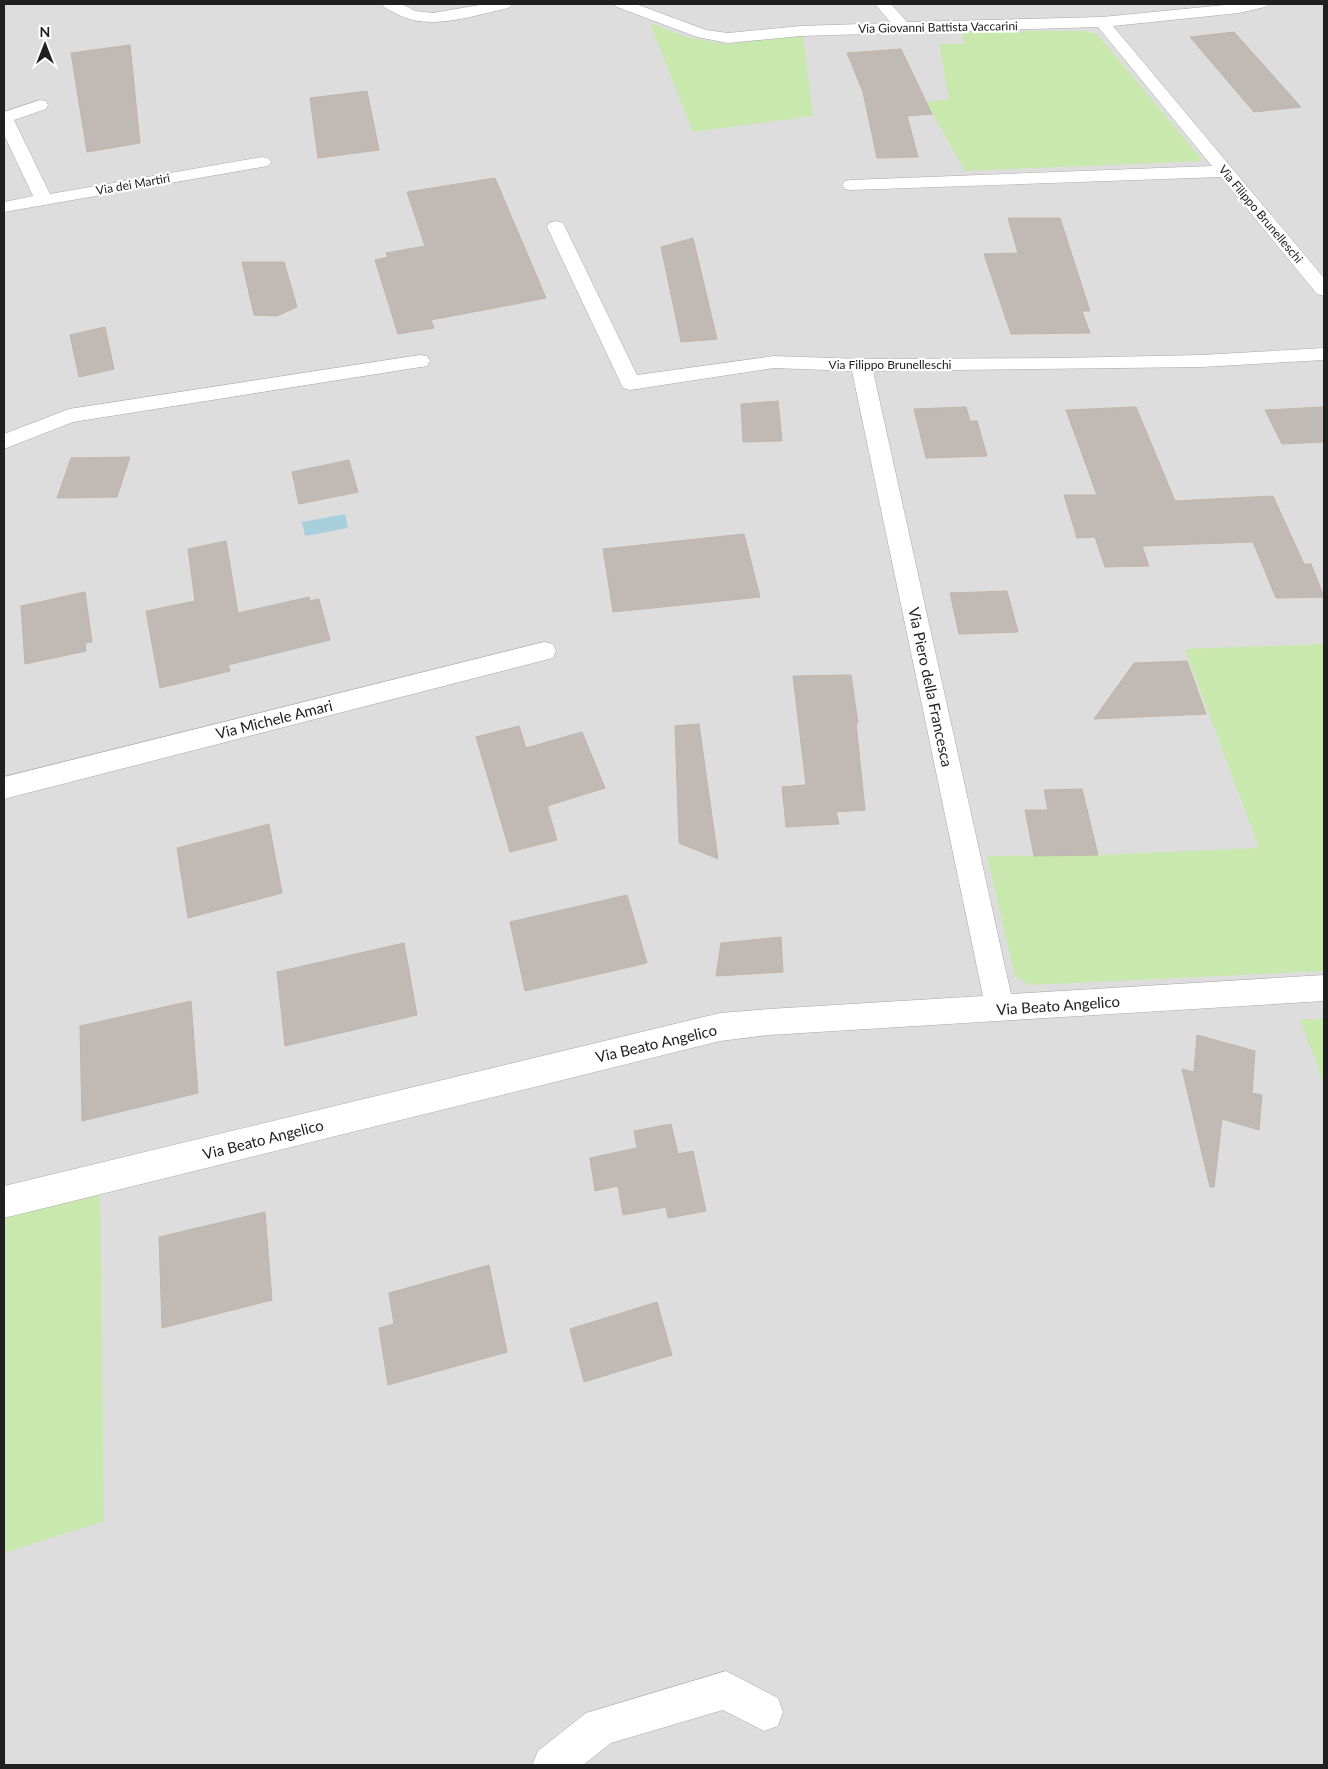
<svg xmlns="http://www.w3.org/2000/svg" width="1328" height="1769" font-family="Lato,sans-serif">
<style>
.residential{fill:#dedddd}
.grass{fill:#c9e8ae}
.water{fill:#a8cfdc}
.building{fill:#c1b9b3;stroke:#c1b5a9}
.lines{fill:none;stroke-linecap:round;stroke-linejoin:round}
.street-casing{stroke:#a7a7a7;stroke-width:1}
.street{fill:#fff;fill-rule:evenodd}
.labels{text-anchor:middle;dominant-baseline:central;stroke-width:4.5;stroke-linejoin:round;paint-order:stroke}
.far-street-label{font-size:12px;fill:#202020;stroke:#fff}
.street-label{font-size:15px;fill:#202020;stroke:#fff}
</style>
<rect width="100%" height="100%" fill="#f0ede6"/>
<rect class="residential" x="4" y="4" width="1320" height="1761"/>
<g class="grass">
<path d="M650 23 687 37 725 44 803 36 813 116 693 132Z"/>
<path d="M960 31H1085L1097 34 1203 161 965 171 926 102 949 99 939 44H965Z"/>
<path d="M1324 644V971L1031 985 1015 976 987 856 1098 855 1259 848 1185 649Z"/>
<path d="M1324 1018V1083L1300 1020Z"/>
<path d="M100 1195 104 1521 4 1553V1218Z"/>
</g>
<path class="water" d="M345 514 348 528 305 536 302 522Z"/>
<g class="building">
<path d="M1234 32 1301 107 1254 112 1190 37Z"/>
<path d="M130 45 140 143 87 152 71 53Z"/>
<path d="M901 49 932 114 907 116 918 157 877 158 863 92 847 53Z"/>
<path d="M367 91 379 150 318 158 310 98Z"/>
<path d="M495 178 546 298 431 320 434 328 398 334 375 260 388 257 386 253 425 246 407 192Z"/>
<path d="M1008 218H1060L1090 311H1082L1090 333 1011 334 984 254 1018 253Z"/>
<path d="M693 238 717 339 681 342 661 247Z"/>
<path d="M242 262H284L297 307 277 316 254 315Z"/>
<path d="M105 327 114 369 79 377 70 335Z"/>
<path d="M778 401 782 441 743 442 741 404Z"/>
<path d="M966 407 970 421H977L987 456 926 458 914 409Z"/>
<path d="M1136 407 1175 501 1273 496 1304 564H1311L1324 597 1276 598 1253 542 1142 546 1149 566 1105 567 1095 537 1077 538 1064 495H1097L1066 410Z"/>
<path d="M1324 407V442L1282 444 1265 410Z"/>
<path d="M130 457 117 497 57 498 71 458Z"/>
<path d="M349 460 358 492 299 504 292 472Z"/>
<path d="M744 534 760 597 613 612 603 549Z"/>
<path d="M226 541 238 613 309 597 310 601 319 599 330 640 228 665 230 671 160 688 146 611 195 601 188 549Z"/>
<path d="M1007 591 1018 632 959 634 950 593Z"/>
<path d="M85 592 92 642 85 643 86 651 25 664 21 606Z"/>
<path d="M1187 661 1206 714 1094 719 1134 663Z"/>
<path d="M851 675 858 723H856L865 810 836 812 839 824 786 827 782 787 806 785 793 676Z"/>
<path d="M699 724 718 859 679 843 675 726Z"/>
<path d="M519 726 526 748 582 732 605 788 547 806 557 840 510 852 476 737Z"/>
<path d="M1082 789 1098 855 1034 856 1025 810H1048L1044 790Z"/>
<path d="M269 824 282 893 188 918 177 848Z"/>
<path d="M627 895 647 963 525 991 510 922Z"/>
<path d="M781 937 783 972 716 976 721 943Z"/>
<path d="M404 943 417 1015 285 1046 277 972Z"/>
<path d="M191 1001 198 1093 82 1121 80 1026Z"/>
<path d="M1197 1035 1255 1051 1252 1093 1262 1095 1259 1130 1222 1119 1214 1187H1210L1182 1069 1194 1072Z"/>
<path d="M671 1124 678 1154 693 1151 706 1211 668 1218 666 1207 623 1215 618 1186 595 1191 590 1158 637 1148 634 1131Z"/>
<path d="M265 1212 272 1300 162 1328 159 1237Z"/>
<path d="M489 1265 507 1352 388 1385 379 1328 394 1324 389 1293Z"/>
<path d="M657 1302 672 1355 584 1382 570 1329Z"/>
</g>
<g class="lines">
<g class="street-casing">
<g id="street">
<path d="M382 4H402L415 11 433 13 485 4H513L510 7 505 9C470 16 429 32 395 13 390 10 385 9 382 4Z"/>
<path d="M614 4H636L706 30 728 33 801 26 891 23 875 4H891L907 22 1102 17 1235 4H1268L1265 7 1239 13 1113 26 1324 278V296L1317 294 1221 177 851 190 845 189 842 185 845 181 851 180 1212 166 1098 27 801 36 728 43 697 37 617 7Z"/>
<path d="M40 100 46 101 48 105 46 109 14 120 50 194 262 157 268 158 271 162 268 166 262 167 4 212V202L33 196 4 135V112Z"/>
<path d="M556 221 563 223 565 227 637 375 774 356 861 359 1059 358 1202 355 1324 348V360L1202 367 873 371 1011 994 1324 975V1001L769 1035 720 1041 4 1218V1186L720 1013 769 1009 983 996 852 371 774 368 630 390 623 388 547 227 549 223Z"/>
<path d="M420 355 427 356 430 361 427 366 73 422 4 449V434L69 409Z"/>
<path d="M544 642 553 644 556 651 553 658 4 799V777Z"/>
<path d="M726 1671 778 1698 783 1712 778 1726 764 1731 723 1710 611 1743 583 1765H532L538 1751 586 1713Z"/>
</g>
</g>
<use href="#street" class="street"/>
</g>
<g class="labels">
<g class="far-street-label">
<text transform="translate(938 27) rotate(-1)">Via Giovanni Battista Vaccarini</text>
<text transform="translate(133 184) rotate(-10)">Via dei Martiri</text>
<text transform="translate(1261 214) rotate(50)">Via Filippo Brunelleschi</text>
<text x="890" y="364">Via Filippo Brunelleschi</text>
</g>
<g class="street-label">
<text transform="translate(931 687) rotate(78)">Via Piero della Francesca</text>
<text transform="translate(274 719) rotate(-14)">Via Michele Amari</text>
<text transform="translate(1058 1005) rotate(-4)">Via Beato Angelico</text>
<text transform="translate(656 1043) rotate(-13)">Via Beato Angelico</text>
<text transform="translate(263 1139) rotate(-14)">Via Beato Angelico</text>
</g>
</g>
<rect width="1328" height="1769" fill="none" stroke="#202020" stroke-width="10"/>
<g transform="translate(45 45)" stroke="#ffffff" stroke-width="4" paint-order="stroke">
<path d="M0-4L9 19L0 12L-9 19Z" fill="#202020"/>
<text y="-8" font-size="14" font-weight="bold" text-anchor="middle" fill="#202020">N</text>
</g>
</svg>
